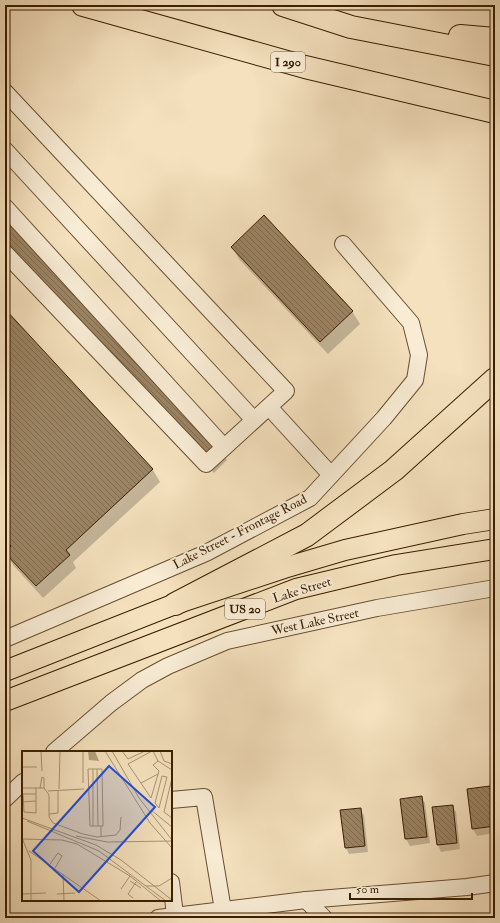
<svg xmlns="http://www.w3.org/2000/svg" width="500" height="923" font-family="'IM FELL Double Pica',serif">
<style>
.shadow{fill:#0003}
.building{fill:url(#building-back-hatch);stroke:#3a1e01}
.lines{fill:none;stroke-linecap:round;stroke-linejoin:round}
.minor-casing{stroke:#694f30;stroke-width:18}
.major-casing{stroke:#3a1e01;stroke-width:22}
.highway-casing{stroke:#3a1e01;stroke-width:24}
.minor{stroke:#f8ecd5;stroke-width:16}
.major{stroke:#f5e1be;stroke-width:20}
.highway{stroke:#f5e1be;stroke-width:22}
.labels{text-anchor:middle;dominant-baseline:central;stroke-width:4;stroke-linejoin:round;paint-order:stroke}
.shield{fill:#f8ecd5;stroke:#735c41;stroke-width:1}
.shield-label{font-size:12px;font-weight:bold;fill:#3a1e01}
.street-label{font-size:13px;fill:#3a1e01;stroke:#f8ecd5}
.inset-road{fill:none;stroke:#aa9372;stroke-width:1}
.view{fill:#1d4ed8;fill-opacity:0.15;stroke:#1d4ed8;stroke-width:2}
.inset-edge{fill:none;stroke:#3a1e01;stroke-width:2}
</style>
<defs>
<pattern id="building-back-hatch" width="6" height="6" patternUnits="userSpaceOnUse"><rect width="6" height="6" fill="#9b8363"/><path d="M-1 5l2 2M0 0l6 6M5-1l2 2" fill="none" stroke="#7f6b4f"/></pattern>
</defs>
<rect width="100%" height="100%" fill="#f5e1be"/>
<filter id="stains"><feTurbulence type="fractalNoise" baseFrequency=".005" numOctaves="4"/><feColorMatrix values="0 0 0 0 .2 0 0 0 0 .09 0 0 0 0 .02 0 0 0 .5 -.17"/></filter>
<radialGradient id="worn" r=".72"><stop offset=".6" stop-color="#630" stop-opacity="0"/><stop offset="1" stop-color="#630" stop-opacity=".3"/></radialGradient>
<g class="shadow">
<path d="M232 247 352 311 360 324 328 354 239 259Z"/>
<path d="M5 250 220 448 227 460 214 473Z"/>
<path d="M5 310 153 470 160 482 73 562 76 568 43 598 13 565 6 552 10 549 5 543Z"/>
<path d="M489 787 493 793 495 811V833L477 836 473 829 468 790Z"/>
<path d="M421 797 425 803 430 843 410 846 406 839 401 800Z"/>
<path d="M452 806 456 812 460 849 441 852 438 845 433 808Z"/>
<path d="M360 809 364 815 368 852 349 854 346 848Z"/>
</g>
<g class="building">
<path d="M5 213 220 447 206 461 5 246Z"/>
<path d="M264 215 353 311 320 342 231 247Z"/>
<path d="M5 309 153 469 66 550 70 555 36 586 5 553 11 546 5 540Z"/>
<path d="M490 786 495 826 472 829 467 789Z"/>
<path d="M422 796 427 837 405 839 400 799Z"/>
<path d="M453 805 457 843 437 845 432 807Z"/>
<path d="M361 808 365 846 345 848 340 810Z"/>
</g>
<g class="lines">
<g class="minor-casing">
<g id="minor">
<path d="M5 92 286 391 206 464 5 253"/>
<path d="M5 150 254 420"/>
<path d="M5 207 224 447"/>
<path d="M269 407 331 475"/>
<path d="M5 639 206 553 310 498 384 418 415 380 419 355 411 323 343 244"/>
<path d="M54 752 111 703 142 680 168 666 227 641 377 608 495 588"/>
<path d="M5 799 23 782"/>
<path d="M171 800 204 797 223 910"/>
<path d="M171 882 175 915"/>
<path d="M306 900 324 918"/>
<path d="M158 918 306 900 467 887 495 883"/>
</g>
</g>
<g class="major-casing">
<g id="major">
<path d="M5 671 175 604 284 568 345 550 463 524 495 519"/>
<path d="M5 701 296 589 396 565 495 549"/>
</g>
</g>
<g class="highway-casing">
<g id="highway">
<path d="M83 5 305 67 495 112"/>
<path d="M283 5 351 27 495 55"/>
<path d="M460 36 495 39"/>
<path d="M175 604 307 535 394 470 495 379"/>
</g>
</g>
<use href="#minor" class="minor"/>
<use href="#major" class="major"/>
<use href="#highway" class="highway"/>
</g>
<g class="labels">
<g class="shield">
<rect x="271" y="52" width="34" height="20" rx="3"/>
<rect x="225" y="599" width="40" height="20" rx="3"/>
</g>
<g class="shield-label">
<text x="288" y="62">I 290</text>
<text x="245" y="609">US 20</text>
</g>
<g class="street-label">
<text transform="translate(240 532) rotate(-27)">Lake Street - Frontage Road</text>
<text transform="translate(302 590) rotate(-17)">Lake Street</text>
<text transform="translate(315 622) rotate(-12)">West Lake Street</text>
</g>
</g>
<g transform="translate(22 751)">
<rect width="150" height="150" fill="#f5e1be"/>
<path d="M66 0H73L77 10 67 9Z" fill="#b59f7e"/>
<path class="inset-road" d="M19 0 20 20M83 0 128 72 150 97M90 0 117 47 150 89M100 0 106 8 123 0M130 0 106 13 129 47 137 20 131 14 136 10M131 0 136 10 150 19M138 0 142 10 150 13M0 16H15M71 18V75M75 18 76 75M140 25 145 26 137 57 133 52ZM150 27 142 61 150 67M61 32V0M119 32 136 23M0 37H22L27 44V66L31 72 61 83 75 86 94 84 98 79 99 66M18 37 20 26 22 27V37M37 38 38 0M26 40 62 38M14 43H1L2 61 14 62V37M0 51 14 50M129 59 150 76M27 63 36 62V39M0 67 74 94 99 109 150 149M5 70 77 100 144 150M79 75H81L80 18H66L68 75H79V86M54 85 85 91 150 90M0 87 9 109V150M0 88 40 89 55 93 108 125 139 150M7 100 79 150M28 113 36 102 40 105 33 117M41 123 42 150M108 130 119 137M124 135H137L150 127M99 138 108 125M0 143 24 142M35 143 53 142M111 147 106 143 114 131"/>
<path class="view" d="M87 15 133 56 57 141 11 100Z"/>
<rect width="150" height="150" class="inset-edge"/>
</g>
<rect width="500" height="923" fill="none" stroke="#f5e1be" stroke-width="20"/>
<rect x="6" y="6" width="488" height="911" fill="none" stroke="#3a1e01" stroke-width="2"/>
<rect x="10" y="10" width="480" height="903" fill="none" stroke="#3a1e01"/>
<path d="M350 893v6h122v-6" fill="none" stroke="#3a1e01" stroke-width="2"/>
<text x="356" y="893" font-size="12" fill="#3a1e01" stroke="#f8ecd5" stroke-width="3" paint-order="stroke">50 m</text>
<rect width="100%" height="100%" filter="url(#stains)"/>
<rect width="100%" height="100%" fill="url(#worn)"/>
</svg>
